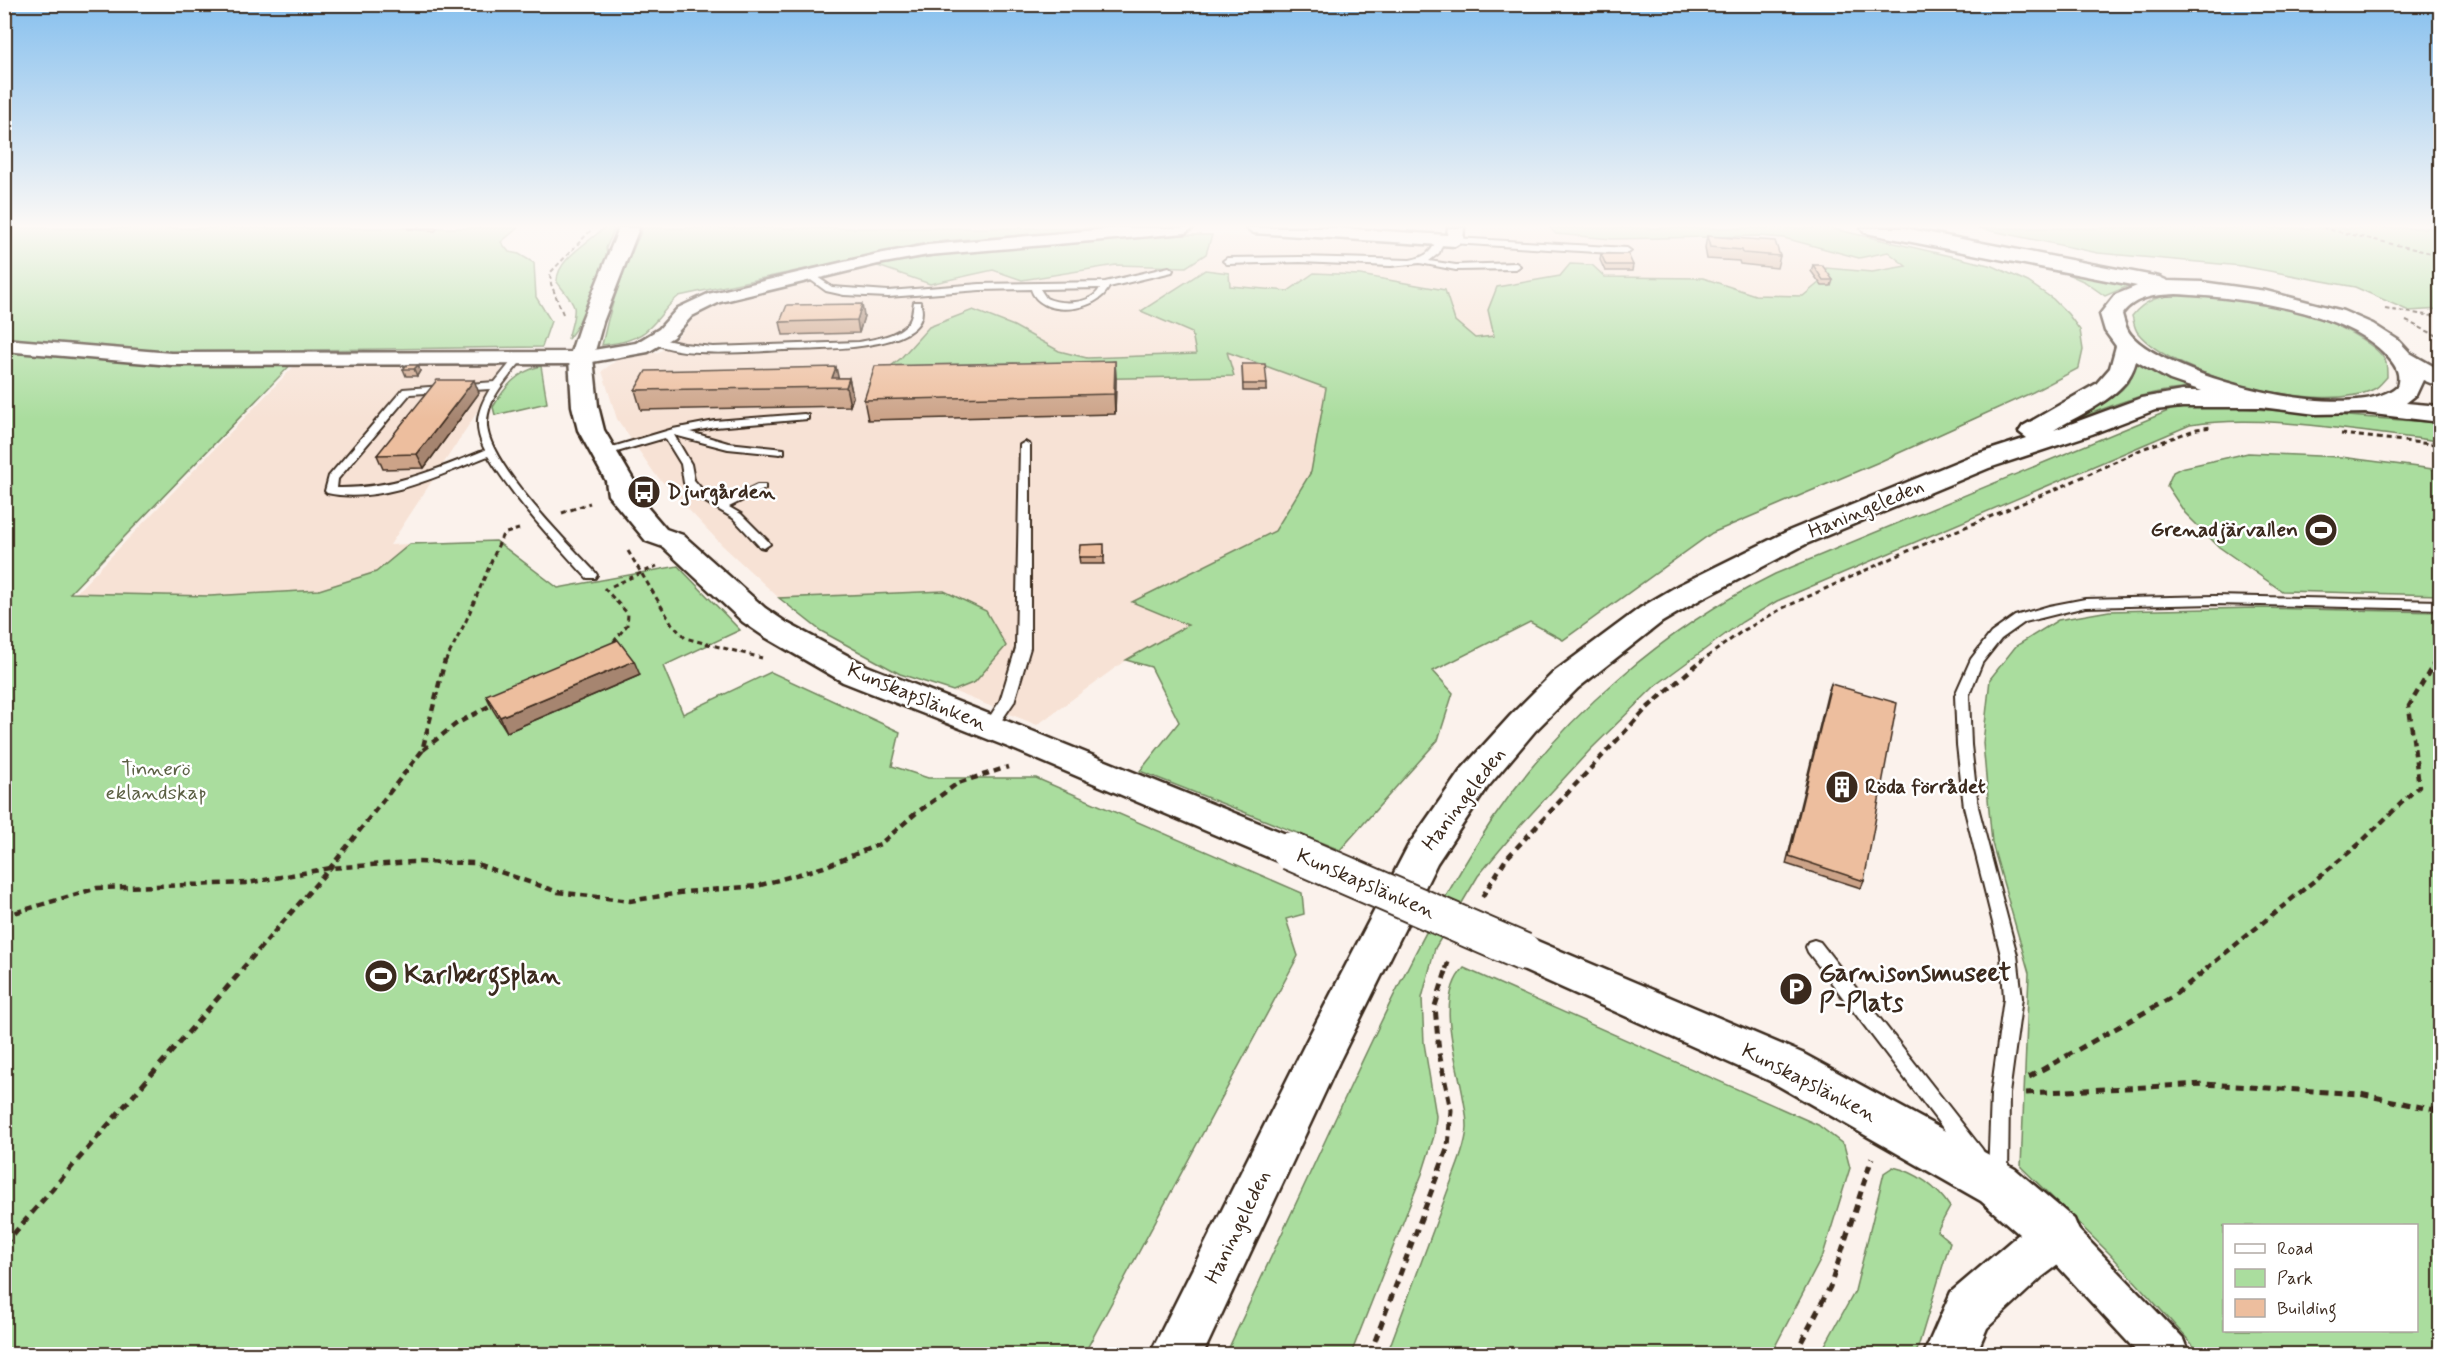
<svg xmlns="http://www.w3.org/2000/svg" width="2445" height="1359" font-family="Mynerve,sans-serif">
<style>
.built{fill:#f7e2d5}
.green{fill:#aadd9e;stroke:#72845e;stroke-width:1.5;fill-rule:evenodd}
.lines{fill:none;stroke-linecap:round;stroke-linejoin:round}
.service-casing{stroke:#3b2a1e;stroke-width:4}
.minor-casing{stroke:#3b2a1e;stroke-width:5}
.tertiary-casing{stroke:#3b2a1e;stroke-width:5}
.secondary-casing{stroke:#3b2a1e;stroke-width:5}
.path-far3{stroke:#3b2a1e;stroke-width:2;stroke-dasharray:4.5 3;stroke-linecap:butt}
.path-far2{stroke:#3b2a1e;stroke-width:3;stroke-dasharray:5 4;stroke-linecap:butt}
.path-far1{stroke:#3b2a1e;stroke-width:4.5;stroke-dasharray:7 5;stroke-linecap:butt}
.path{stroke:#3b2a1e;stroke-width:5;stroke-dasharray:8 6;stroke-linecap:butt}
.service{fill:#fff;fill-rule:evenodd}
.minor{fill:#fff;fill-rule:evenodd}
.tertiary{fill:#fff;fill-rule:evenodd}
.secondary{fill:#fff;fill-rule:evenodd}
.tertiary-bridge-casing{stroke:#3b2a1e;stroke-width:41;stroke-linecap:butt}
.tertiary-bridge{stroke:#fff;stroke-width:37}
.wall{fill:#cca388;stroke:#3b2a1e;stroke-width:1.5}
.shaded-wall{fill:#a6856f;stroke:#3b2a1e;stroke-width:1.5}
.building{fill:#edbe9e;stroke:#3b2a1e;stroke-width:1.5}
.labels{text-anchor:middle;dominant-baseline:central;stroke-width:5;stroke-linejoin:round;paint-order:stroke}
.poi-label{font-size:21px;font-weight:bold;fill:#3b2a1e;stroke:#fff;text-anchor:start}
.street-label{font-size:21px;fill:#3b2a1e;stroke:#fff}
.park-label{font-size:21px;fill:#5c6044;stroke:#fff}
.near-poi-label{font-size:26px;font-weight:bold;fill:#3b2a1e;stroke:#fff;text-anchor:start}
</style>
<rect width="100%" height="100%" fill="#fbf2ec"/>
<filter id="ink" filterUnits="userSpaceOnUse"><feTurbulence type="fractalNoise" baseFrequency=".0167" numOctaves="2"/><feDisplacementMap in="SourceGraphic" scale="12" xChannelSelector="R" yChannelSelector="G"/><feConvolveMatrix kernelMatrix="1 2 1 2 8 2 1 2 1" color-interpolation-filters="sRGB"/></filter>
<g filter="url(#ink)">
<g class="built">
<path d="M1482 228H1550L1556 234 1674 239 1784 238 1859 258 1888 252 1907 266 1872 272 1826 268V277L1803 296 1755 295 1703 278 1605 277 1592 265 1560 276 1497 287 1488 310 1495 337 1475 338 1455 321 1445 289 1360 275 1314 273 1288 291 1230 286 1142 311 1192 333 1197 354 1087 358 1059 351 1014 326 973 310 929 327 900 359 870 382 1234 376 1227 351 1326 388 1311 472 1275 531 1133 602 1189 625 1126 660 1037 725 953 691 975 682 944 591 779 598 722 545 655 474 617 419 602 371 617 360 659 352 673 342 694 318 718 304 754 292 875 265 930 284 993 270 1022 280 1116 265 1185 267 1206 254 1212 235 1481 248Z"/>
<path d="M298 362 505 363 472 420 390 545 410 544 376 572 319 590 210 596 76 593Z"/>
</g>
<g class="green">
<path d="M5 228H518L501 242 509 252 519 254 534 263 536 297 551 321 542 347 305 350 70 593 210 596 319 590 376 572 410 544 496 541 558 588 678 566 740 630 663 666 683 714 771 672 900 732 892 766 928 778H1036L1302 893 1304 914 1286 919 1298 956 1084 1354H5Z"/>
<path d="M604 228H615L606 248 608 260 584 317 568 339C577 303 579 311 557 282 556 260 589 242 604 228Z"/>
<path d="M643 228H1114L932 242 679 296C667 305 661 317 650 327 638 340 619 343 602 345 610 305 625 265 643 228Z"/>
<path d="M1550 228H1830L1993 266 2028 282 2053 299 2068 314 2080 330 2083 350 2079 368 2033 392 1879 462 1712 533 1563 640 1530 622 1433 671 1453 693 1438 740 1340 850 1140 771 1179 722 1151 667 1126 660 1188 625 1132 602 1275 531 1311 472 1326 388 1227 352 1234 376 869 383 900 359 929 327 973 310 1014 326 1059 351 1087 358 1196 354 1192 333 1141 311 1205 270 1229 273 1230 286 1288 291 1314 273 1360 275 1445 290 1455 321 1475 338 1494 336 1488 310 1497 287 1560 276 1570 264 1592 265 1605 277 1703 278 1755 295 1803 296 1826 277V268L1872 272 1906 266 1888 252 1859 258 1784 238 1759 236 1612 239 1556 234Z"/>
<path d="M1978 228H2440V309L2409 311 2355 287 2242 266 2098 253Z"/>
<path d="M1182 235H1212L1206 254 1186 267 1116 265 1022 280 993 270 930 284 875 265 956 253Z"/>
<path d="M2059 270 2133 284 2105 296 2085 282Z"/>
<path d="M2192 293C2251 300 2308 306 2360 338 2369 344 2383 353 2386 363 2387 367 2387 373 2387 377 2383 381 2379 387 2374 389 2322 415 2174 377 2138 333 2134 328 2134 322 2132 316 2148 295 2167 296 2192 293Z"/>
<path d="M2137 359 2199 388C2152 389 2126 400 2082 417L2078 415C2105 400 2133 393 2137 359Z"/>
<path d="M541 366 547 403 495 415 493 407C505 387 516 372 541 366Z"/>
<path d="M2215 406 2440 423V441C2362 433 2267 413 2190 425L1777 601 1742 622 1655 686 1590 750 1520 826 1478 876 1435 948 1422 998 1424 1043 1436 1116 1434 1136 1422 1174 1351 1354H1226C1267 1265 1308 1176 1350 1087 1393 995 1437 904 1493 819 1563 716 1664 629 1775 574L2173 409Z"/>
<path d="M2248 453 2341 457 2440 470V595L2282 591 2219 547 2185 513 2167 486 2173 472 2181 468Z"/>
<path d="M944 591 986 611 1006 646 975 682 953 691 900 674 821 631 779 598Z"/>
<path d="M2258 608 2440 612V1354H2201L2110 1254 2021 1167 2029 973 1992 843 1983 743 1990 679 2016 646 2058 620 2109 611ZM2224 1226H2416V1330H2224Z"/>
<path d="M1464 968 1818 1125 1844 1145 1850 1168 1823 1255 1771 1354H1387C1406 1303 1425 1252 1444 1201 1451 1180 1466 1149 1467 1127 1467 1083 1429 1003 1464 968Z"/>
<path d="M1893 1167C1916 1172 1937 1187 1950 1207L1937 1231 1950 1242 1916 1354H1820L1855 1291 1884 1173Z"/>
</g>
<g class="lines">
<g class="service-casing">
<g id="service">
<path d="M1440 237 1444 240 1439 253 1429 261 1456 265 1516 263 1520 266 1516 269 1456 270 1420 263 1391 266 1300 262 1227 264 1223 261 1227 258 1300 257 1410 260C1425 257 1432 253 1437 238Z"/>
<path d="M1455 238 1627 248 1631 251 1627 254 1452 243V239Z"/>
<path d="M1169 267 1173 270 1172 272 1109 287C1098 312 1040 319 1031 289L980 290 888 297 844 295 826 291 804 275 811 273 832 287 888 291 980 284 1105 282ZM1100 288C1092 305 1061 305 1046 298L1040 289Z"/>
<path d="M914 302H920C939 353 812 349 786 350 755 351 676 359 651 341L656 338 684 344 713 347 859 342C875 339 905 335 911 317 913 312 913 307 914 302Z"/>
<path d="M518 356 523 359C509 377 488 397 487 422 484 460 569 544 595 572L597 575 595 578H587C551 539 516 501 488 456 441 475 379 505 327 493L325 491 329 476 403 389 495 382 515 357ZM490 389C477 410 473 427 485 450 436 470 391 489 337 488L338 479 410 394Z"/>
<path d="M804 414 808 415V419L715 427 690 432 728 443 784 449V453L780 454 728 449 674 435 691 464 694 480 705 493 721 502 757 485H765V489L729 507 741 514 768 541 770 544 764 548 760 547 733 518 697 497 684 483 681 464 665 438 603 456 598 453 599 451 673 429 715 421Z"/>
<path d="M1025 442 1030 445V648L1014 702 995 730 990 732 983 727 1000 701 1016 648 1020 445Z"/>
<path d="M2214 596 2440 601V609L2214 604 2085 607 2025 622 2001 639 1982 663 1969 695 1971 745 1978 807 2017 955 2022 998 2009 1094 2008 1177 2005 1183 1998 1186 1991 1183 1988 1177 1991 1094 2004 998 2001 955 1964 807 1957 745 1955 695 1971 659 1991 633 2015 616 2049 606 2085 599Z"/>
<path d="M1814 940 1820 942 1982 1149 1985 1155 1982 1161 1975 1164 1968 1161 1808 952 1806 947 1808 942Z"/>
</g>
</g>
<g class="minor-casing">
<g id="minor">
<path d="M1120 228H1193L1185 233 928 255 878 264 720 302 692 316 673 337 648 352 581 364 171 365 4 351V339L171 353 581 352 636 343 659 329 678 308 708 294 878 254 928 245Z"/>
<path d="M1246 228H1336L1447 235 1448 228H1464L1463 241 1455 246 1254 233Z"/>
<path d="M2057 1217 2071 1222 2183 1339 2189 1354H2139L2043 1250 2037 1236 2043 1222Z"/>
</g>
</g>
<g class="tertiary-casing">
<g id="tertiary">
<path d="M619 228H639L603 322 593 358 598 406 604 430 634 481 636 494 666 529 683 535 765 608 787 623 867 666 1037 733 1303 841 1309 851 1303 861 1290 865 1277 861 1013 749 843 682 765 637 743 622 663 547 646 541 608 495 606 481 578 430 572 406 569 358 581 322Z"/>
<path d="M1523 935 1802 1053 2015 1169 2074 1219 2081 1236 2074 1253 2042 1277 1987 1328 1976 1354H1924L1951 1292 2019 1234 1981 1201 1770 1081 1509 964 1503 952 1509 940Z"/>
</g>
</g>
<g class="secondary-casing">
<path id="secondary" d="M1861 228H1904L2159 277 2168 281 2202 282 2266 291 2343 311 2373 324 2398 340 2410 353 2440 370V387L2423 380 2416 395 2406 403 2440 406V422L2365 413 2316 414 2261 407H2182L2155 410 2092 434 1989 468 1806 544 1701 599 1662 622 1578 688 1535 731 1487 788 1437 863 1339 1062 1203 1354H1150L1306 1042 1408 846 1461 770 1511 715 1554 672 1640 608 1679 585 1786 532 1971 456 2027 438 2019 432 2023 426 2096 384 2110 368 2116 346 2105 331 2100 314 2115 295 2137 286 1871 234 1864 232ZM2176 294C2237 297 2346 309 2388 357 2396 366 2401 374 2397 386 2354 426 2167 377 2131 335 2126 329 2124 321 2122 314 2135 296 2156 295 2176 294ZM2136 361 2170 380 2202 391H2182L2141 398 2054 430C2082 413 2128 396 2136 361Z"/>
</g>
<g class="path-far3">
<path d="M2323 228 2440 255"/>
<path d="M2431 228 2440 232"/>
<path d="M2385 309 2440 317"/>
<path d="M563 314 551 284 550 273 593 228"/>
<path d="M2406 321 2440 337"/>
</g>
<g class="path-far2">
<path d="M2341 434 2440 445"/>
<path d="M562 513 590 503"/>
<path d="M628 551 672 624 685 638 762 658"/>
<path d="M612 586 657 566"/>
<path d="M604 588 628 614 627 625 612 644"/>
<path d="M445 662 466 621 503 534 519 529"/>
<path d="M1700 662 1741 632 1783 608 1908 551 2061 487 2142 449 2197 429 2211 427"/>
<path d="M2435 662 2440 653"/>
</g>
<g class="path-far1">
<path d="M423 750 456 724 493 704"/>
<path d="M1482 897 1506 859 1646 709 1702 660"/>
<path d="M4 916 97 888 248 883 330 868 412 862 474 863 558 892 630 901 686 892 757 886 824 867 880 844 915 814 958 783 1008 767"/>
<path d="M242 969 330 868 422 751 445 660"/>
<path d="M1446 969 1449 960"/>
<path d="M2206 969 2358 845 2419 786 2409 706 2436 660"/>
</g>
<g class="path">
<path d="M2029 1077 2172 997 2208 968"/>
<path d="M2026 1093 2205 1084 2360 1094 2440 1111"/>
<path d="M4 1245 244 968"/>
<path d="M1370 1354 1448 1147 1451 1110 1439 1053 1435 1006 1447 968"/>
<path d="M1795 1354 1830 1287 1872 1158"/>
</g>
<use href="#service" class="service"/>
<use href="#minor" class="minor"/>
<use href="#tertiary" class="tertiary"/>
<use href="#secondary" class="secondary"/>
<g class="tertiary-bridge-casing">
<path id="tertiary-bridge" d="M1290 851 1523 952"/>
</g>
<use href="#tertiary-bridge" class="tertiary-bridge"/>
</g>
<g class="wall">
<path d="M408 228H438L435 231 408 229Z"/>
<path d="M1707 236 1780 256 1777 268 1740 264 1739 261 1707 259 1705 248Z"/>
<path d="M1601 254 1633 265 1632 271H1605L1600 260Z"/>
<path d="M1813 265 1833 280 1831 286H1822L1811 271Z"/>
<path d="M864 316 859 333 783 335 780 322Z"/>
<path d="M1115 361 1116 380 1115 414 868 420 864 400Z"/>
<path d="M1242 364 1267 384V391H1243Z"/>
<path d="M418 365 420 371 417 376H406L403 369Z"/>
<path d="M838 378H849L853 397 850 406 641 410 635 390Z"/>
<path d="M479 393 424 468 383 469 377 455Z"/>
<path d="M1104 551V564H1080L1079 557Z"/>
<path d="M640 675 507 732 493 710 486 695Z"/>
<path d="M1831 684 1864 881 1861 888 1786 864 1828 692Z"/>
</g>
<g class="shaded-wall">
<path d="M862 304 864 316 859 333 857 320Z"/>
<path d="M1115 361 1116 380 1115 414 1114 394Z"/>
<path d="M418 365 420 371 417 376 414 369Z"/>
<path d="M836 367 840 386 832 378Z"/>
<path d="M849 378 853 397 850 406 846 387Z"/>
<path d="M474 380 479 393 424 468 417 454Z"/>
<path d="M634 661 640 675 507 732 500 717Z"/>
</g>
<g class="building">
<path d="M1707 236 1775 241 1780 256 1743 253 1742 250 1710 247Z"/>
<path d="M1601 254H1628L1633 265H1606Z"/>
<path d="M1813 265H1822L1833 280H1823Z"/>
<path d="M862 304 857 320 780 322 787 305Z"/>
<path d="M1115 361 1114 394 864 400 875 366Z"/>
<path d="M1242 364H1265L1267 384H1243Z"/>
<path d="M407 365H418L414 369H403Z"/>
<path d="M836 367 832 378H849L846 387 635 390 646 371Z"/>
<path d="M437 380H474L417 454 377 455Z"/>
<path d="M1104 544V557H1079L1080 545Z"/>
<path d="M618 640 634 661 500 717 486 695Z"/>
<path d="M1831 684 1897 703 1864 881 1789 856Z"/>
</g>
</g>
<linearGradient id="sky" x2="0" y2="1"><stop stop-color="#87c0ee"/><stop offset="0.54" stop-color="#fdf9f6"/><stop offset="1" stop-color="#fdf9f6" stop-opacity="0"/></linearGradient>
<rect width="2445" height="419" fill="url(#sky)"/>
<defs>
<g id="bus-disc" transform="scale(1.725)"><circle r="9.5" fill="#3b2a1e" stroke="#fff"/><path d="M-5-6H5V4H4V6H2V4H-2V6H-4V4H-5ZM-3.5-4V0h7V-4ZM-3.5 1.2v1.5H-2V1.2ZM2 1.2v1.5H3.5V1.2Z" fill="#fff"/></g>
<g id="stadium-disc" transform="scale(1.725)"><circle r="9.5" fill="#3b2a1e" stroke="#fff"/><path d="M0-5a6.5 5 0 1 0 0 10a6.5 5 0 1 0 0-10ZM-3.5-1.8h7v3.6h-7Z" fill="#fff"/></g>
<g id="building-disc" transform="scale(1.725)"><circle r="9.5" fill="#3b2a1e" stroke="#fff"/><path d="M-4-6H4V6H1V3H-1V6H-4ZM-2.5-4.3h1.7v1.8h-1.7ZM.8-4.3h1.7v1.8H.8ZM-2.5-1h1.7V.8h-1.7ZM.8-1h1.7V.8H.8Z" fill="#fff"/></g>
<g id="parking-disc" transform="scale(1.725)"><circle r="9.5" fill="#3b2a1e" stroke="#fff"/><path d="M-3.5-5.5H1a3.5 3.5 0 0 1 0 7H-1V5.5H-3.5ZM-1-3.4V-.6H.8a1.4 1.4 0 0 0 0-2.8Z" fill="#fff"/></g>
</defs>
<g fill-rule="evenodd">
<use href="#bus-disc" x="644" y="492"/>
<use href="#stadium-disc" x="2321" y="530"/>
<use href="#building-disc" x="1842" y="787"/>
<use href="#stadium-disc" x="381" y="976"/>
<use href="#parking-disc" x="1796" y="989"/>
</g>
<g class="labels">
<g class="poi-label">
<text x="667" y="492">Djurgården</text>
<text x="2298" y="530" text-anchor="end">Grenadjärvallen</text>
<text x="1865" y="787">Röda förrådet</text>
</g>
<g class="street-label">
<text transform="translate(1866 509) rotate(-23)">Haningeleden</text>
<text transform="translate(917 697) rotate(22)">Kunskapslänken</text>
<text transform="translate(1464 799) rotate(-53)">Haningeleden</text>
<text transform="translate(1366 884) rotate(23)">Kunskapslänken</text>
<text transform="translate(1809 1083) rotate(27)">Kunskapslänken</text>
<text transform="translate(1238 1227) rotate(-64)">Haningeleden</text>
</g>
<g class="park-label">
<text x="156" y="769">Tinnerö<tspan x="156" dy="24">eklandskap</tspan></text>
</g>
<g class="near-poi-label">
<text x="1819" y="974">Garnisonsmuseet<tspan x="1819" dy="30">P-Plats</tspan></text>
<text x="404" y="976">Karlbergsplan</text>
</g>
</g>
<rect width="2445" height="1359" fill="none" stroke="#fff" stroke-width="24"/>
<rect x="12" y="12" width="2421" height="1335" fill="none" stroke="#3b2a1e" stroke-width="2" filter="url(#ink)"/>
<rect x="2223" y="1224" width="195" height="108" fill="#ffffff" stroke="#b1aaa5" stroke-width="1.5"/>
<rect x="2235" y="1244" width="30" height="9" fill="#ffffff" stroke="#b1aaa5" stroke-width="1.5"/>
<text x="2277" y="1254" font-size="18" fill="#3b2a1e">Road</text>
<rect x="2235" y="1269" width="30" height="18" fill="#aadd9e" stroke="#b1aaa5" stroke-width="1.5"/>
<text x="2277" y="1284" font-size="18" fill="#3b2a1e">Park</text>
<rect x="2235" y="1299" width="30" height="18" fill="#edbe9e" stroke="#b1aaa5" stroke-width="1.5"/>
<text x="2277" y="1314" font-size="18" fill="#3b2a1e">Building</text>
</svg>
